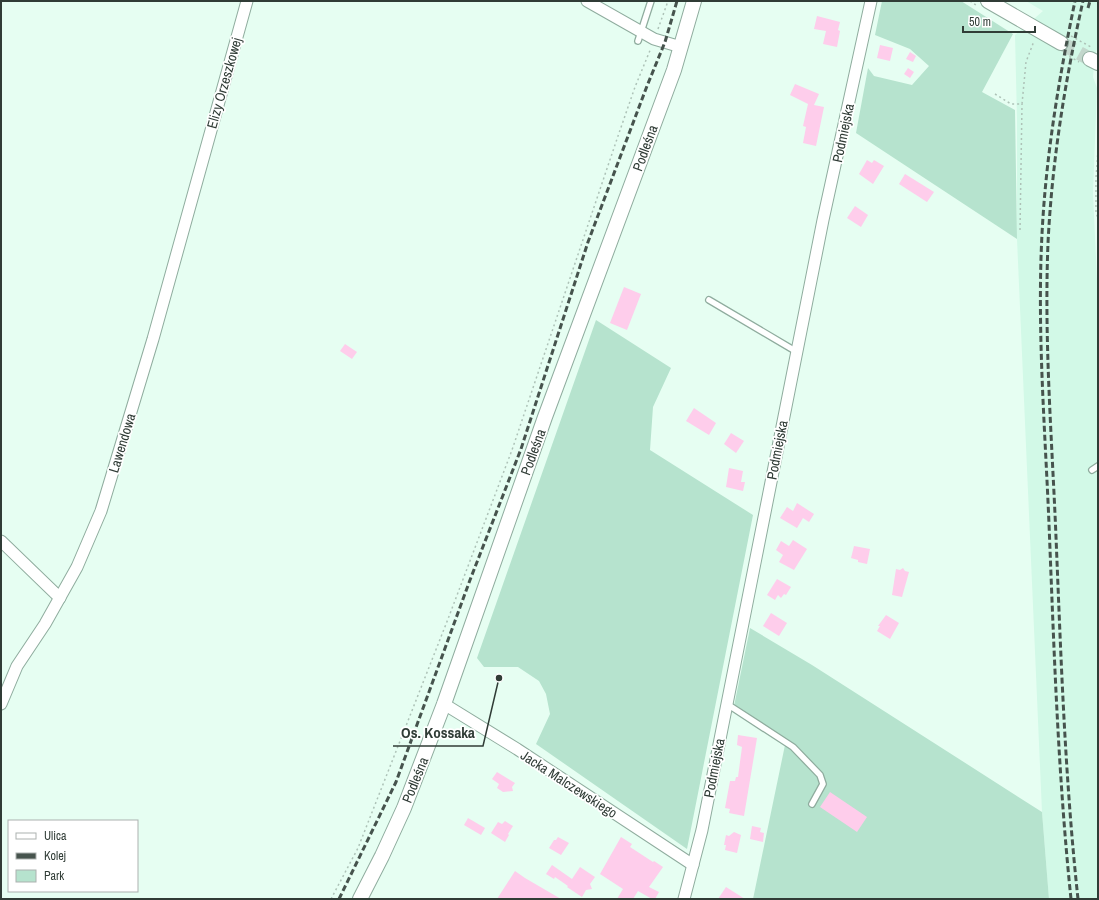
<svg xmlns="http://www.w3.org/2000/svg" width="1099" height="900" font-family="'Archivo Narrow',sans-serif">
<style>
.built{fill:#d2f9e7}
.green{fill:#b6e3ce}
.building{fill:#fecdeb}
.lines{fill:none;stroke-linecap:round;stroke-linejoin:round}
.tertiary-tunnel{stroke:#c2d7cc;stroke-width:14;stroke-dasharray:14 7;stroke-linecap:butt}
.service-casing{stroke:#8fac9e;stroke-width:8}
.minor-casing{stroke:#8fac9e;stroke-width:13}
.tertiary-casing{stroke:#8fac9e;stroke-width:16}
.path{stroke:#adc2b7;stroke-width:1.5;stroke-dasharray:2 3;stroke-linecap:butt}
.service{stroke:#fff;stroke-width:5.5}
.minor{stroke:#fff;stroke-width:11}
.tertiary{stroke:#fff;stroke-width:14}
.rail{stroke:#46534d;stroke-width:3;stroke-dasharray:6 3;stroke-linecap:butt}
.labels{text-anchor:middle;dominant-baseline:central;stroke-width:3.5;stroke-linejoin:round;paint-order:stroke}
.street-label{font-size:14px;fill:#303c36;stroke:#fff}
.leader{fill:none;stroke:#303c36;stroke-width:1.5}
.callout-dot{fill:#303c36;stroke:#fff;stroke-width:1.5}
.callout-label{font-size:15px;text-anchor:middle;font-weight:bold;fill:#303c36;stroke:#fff;stroke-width:3.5;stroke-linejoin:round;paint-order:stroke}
</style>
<rect width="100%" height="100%" fill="#e6fef2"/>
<path class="built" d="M1026 1H1098V46L1095 55 1093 77 1097 88 1093 193 1098 302V899H1049L1042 812 1017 239V120L1015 35 1043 11Z"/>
<g class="green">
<path d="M882 1H961L1013 34 982 92 1015 110 1017 239 856 133 868 68 874 76 912 85 929 66 910 49 875 35Z"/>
<path d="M596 320 671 368 653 407 650 450 753 515 687 849 536 744 550 714 546 694 539 681 518 667H484L477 658Z"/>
<path d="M750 628 812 665 1042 812 1049 899H753L785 745 733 711Z"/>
</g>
<g class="building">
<path d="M817 16 840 22 838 30 840 31 837 47 823 44 826 31 814 29Z"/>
<path d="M880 45 893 48 890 61 877 58Z"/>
<path d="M910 52 916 56 913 62 906 59Z"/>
<path d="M908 68 914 72 910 78 904 74Z"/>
<path d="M795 84 819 94 814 105 824 107 816 146 803 143 806 127 803 126 808 104 790 95Z"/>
<path d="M867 160 872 163 874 160 884 166 873 184 859 174Z"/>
<path d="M905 174 934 192 927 202 899 184Z"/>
<path d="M855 206 868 215 861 227 847 218Z"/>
<path d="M624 287 641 294 627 330 610 323Z"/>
<path d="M345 344 357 352 352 359 340 351Z"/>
<path d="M694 408 716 423 709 435 686 421Z"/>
<path d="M731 433 744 441 736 453 724 444Z"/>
<path d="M729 468 743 471 741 482H745L743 491 726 487Z"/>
<path d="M797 503 814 514 809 522 803 518 797 528 780 518 787 507 793 511Z"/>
<path d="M793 540 807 549 794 570 779 562 783 555 776 550 781 541 789 546Z"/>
<path d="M854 546 870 549 867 564 858 562V560L851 558Z"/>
<path d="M903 568 905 571 909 572 902 597 892 595 896 569 900 570Z"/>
<path d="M777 579 791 587 786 595 784 594 781 598 778 595 775 600 767 595Z"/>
<path d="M771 613 787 623 779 636 763 626Z"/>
<path d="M886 615 899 623 890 639 877 631 880 626H878Z"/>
<path d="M738 735 757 738 744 816 729 813 730 809 725 808 730 781H735L736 777H738L742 747 737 745Z"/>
<path d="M497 772 515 783 512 787 513 791 503 792 497 788 499 784 492 779Z"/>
<path d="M830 792 867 817 857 832 820 807Z"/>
<path d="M468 818 485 828 481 835 464 825Z"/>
<path d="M505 821 513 826 508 834 509 835 505 842 491 833 498 822 502 824Z"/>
<path d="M752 826 761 828 760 832 764 833 763 842 750 839Z"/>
<path d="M734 832 741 835 737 853 725 850 726 845H724L726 835 729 836Z"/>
<path d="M558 837 569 843 561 855 549 848 554 840H556Z"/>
<path d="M621 837 632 844 630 847 653 862 654 861 663 867 649 887 659 892 655 899H652L638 891 633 899H617L623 889 600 874Z"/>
<path d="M552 865 572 879 580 867 595 877 590 884 592 889 586 890 582 897 567 887 568 886 555 877 554 879 546 874Z"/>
<path d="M515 871 525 878 561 899H497Z"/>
<path d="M726 887 745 899H718Z"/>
</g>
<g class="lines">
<path class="tertiary-tunnel" d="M1061 43 1090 59"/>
<g class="service-casing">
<g id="service">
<path d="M638 41 651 1"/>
<path d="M709 300 797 352"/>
<path d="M1092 470 1098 466"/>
<path d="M727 704 793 747 820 775 823 784 812 804"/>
</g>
</g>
<g class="minor-casing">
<g id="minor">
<path d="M587 1 654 39 681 47"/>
<path d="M1 541 60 598"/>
<path d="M1 704 17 666 45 624 77 567 101 511 153 339 247 1"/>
<path d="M444 704 517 749 693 865"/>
<path d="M684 899 702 830 823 220 871 1"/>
</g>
</g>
<g class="tertiary-casing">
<g id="tertiary">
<path d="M988 1 1061 43"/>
<path d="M1090 59 1098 63"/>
<path d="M360 899 382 856 404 808 444 704 545 417 674 70 694 1"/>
</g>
</g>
<g class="path">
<path d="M970 1 976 5"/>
<path d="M658 29 668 1"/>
<path d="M1071 36 1091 47"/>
<path d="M1065 54 1079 62"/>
<path d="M995 94 1011 104H1022L1026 62 1034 41"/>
<path d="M1098 150 1096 178V213L1098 218"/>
<path d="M1020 230 1022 104"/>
<path d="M331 899 358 848 448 619 512 450 618 136 635 87 651 48"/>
</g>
<use href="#service" class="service"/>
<use href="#minor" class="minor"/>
<use href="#tertiary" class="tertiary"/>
<g class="rail">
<path d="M1088 8 1090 1"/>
<path d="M339 899 396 782 470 580 521 449 588 242 647 86 665 42 677 1"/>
<path d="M1071 899C1058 774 1054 649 1049 524 1045 427 1037 330 1042 234 1046 155 1059 78 1075 1"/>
<path d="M1078 899C1065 779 1061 658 1056 537 1052 439 1044 341 1048 243 1052 161 1065 81 1083 1"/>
</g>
</g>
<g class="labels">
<g class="street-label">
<text transform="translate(224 83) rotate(-74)">Elizy Orzeszkowej</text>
<text transform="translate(843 133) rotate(-78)">Podmiejska</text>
<text transform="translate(645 148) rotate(-70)">Podleśna</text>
<text transform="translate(122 443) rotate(-73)">Lawendowa</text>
<text transform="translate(777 450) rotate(-79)">Podmiejska</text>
<text transform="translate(533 452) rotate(-70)">Podleśna</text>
<text transform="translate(714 768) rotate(-79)">Podmiejska</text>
<text transform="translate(415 780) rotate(-68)">Podleśna</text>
<text transform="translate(569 784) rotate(33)">Jacka Malczewskiego</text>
</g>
</g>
<path class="leader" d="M499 678L483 746H393"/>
<circle class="callout-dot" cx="499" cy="678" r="4"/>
<g class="callout-label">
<text x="438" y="738">Os. Kossaka</text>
</g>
<rect width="1099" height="900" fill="none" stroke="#303c36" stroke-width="4"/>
<rect x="8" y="820" width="130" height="72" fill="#ffffff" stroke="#acb1af"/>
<rect x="16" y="833" width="20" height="6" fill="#ffffff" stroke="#acb1af"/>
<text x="44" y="840" font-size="12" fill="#303c36">Ulica</text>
<rect x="16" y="853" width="20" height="6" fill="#46534d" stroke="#acb1af"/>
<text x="44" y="860" font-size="12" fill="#303c36">Kolej</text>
<rect x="16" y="870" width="20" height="12" fill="#b6e3ce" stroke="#acb1af"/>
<text x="44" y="880" font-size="12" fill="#303c36">Park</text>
<path d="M963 26v6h72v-6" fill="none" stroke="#303c36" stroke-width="2"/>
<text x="969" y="26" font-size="12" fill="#303c36" stroke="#ffffff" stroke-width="3" paint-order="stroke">50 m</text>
</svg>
